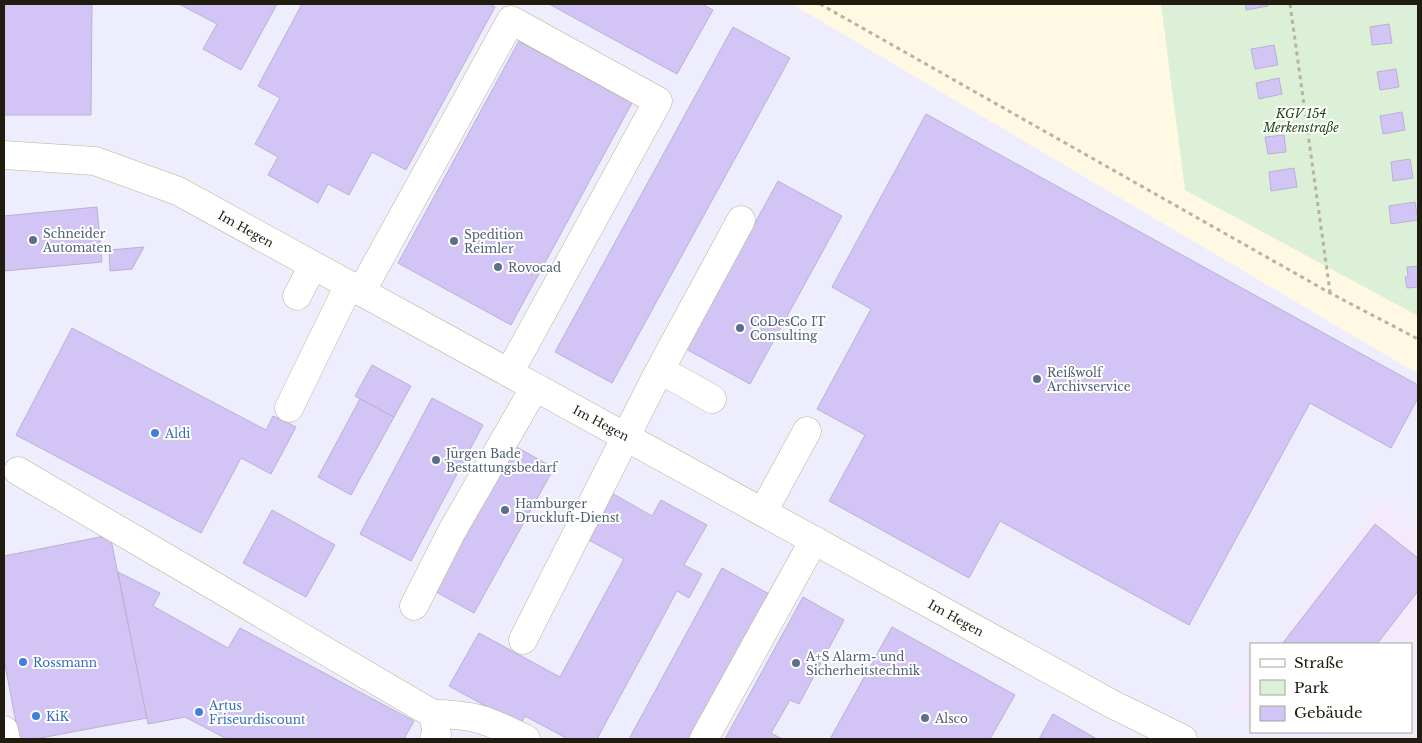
<svg xmlns="http://www.w3.org/2000/svg" width="1422" height="743" font-family="'Libre Baskerville',serif">
<style>
.commercial{fill:#eeedfe;fill-rule:evenodd}
.industrial{fill:#f3ebfc}
.green{fill:#dcf0d7}
.building{fill:#d2c5f5;stroke:#bab1d3}
.lines{fill:none;stroke-linecap:round;stroke-linejoin:round}
.minor-casing{stroke:#bcb390;stroke-width:29}
.path{stroke:#b8b3a0;stroke-width:3;stroke-dasharray:4 4;stroke-linecap:butt}
.minor{stroke:#fff;stroke-width:28}
.service-dot{fill:#5c6f8a;stroke:#fff;stroke-width:2}
.shop-dot{fill:#3f7fe0;stroke:#fff;stroke-width:2}
.labels{text-anchor:middle;dominant-baseline:central;stroke-width:4;stroke-linejoin:round;paint-order:stroke}
.park-label{font-size:12px;font-style:italic;fill:#1e4810;stroke:#fff}
.street-label{font-size:12px;fill:#201c0f;stroke:#fff}
.service-label{font-size:12px;fill:#4e5e75;stroke:#fff;text-anchor:start}
.shop-label{font-size:12px;fill:#366cbe;stroke:#fff;text-anchor:start}
</style>
<rect width="100%" height="100%" fill="#fff9e3"/>
<path class="commercial" d="M4 4H792L1418 374V739H4ZM1251 644H1411V732H1251Z"/>
<g class="industrial">
<path d="M1382 497 1418 528V739H1342L1337 732H1411V644H1275Z"/>
<path d="M1251 678V711L1225 713Z"/>
</g>
<path class="green" d="M1161 4H1418V316L1185 190Z"/>
<g class="building">
<path d="M4 4H92L91 115H4Z"/>
<path d="M179 4H277L241 70 203 49 217 24Z"/>
<path d="M302 4H489L495 7 406 170 372 152 349 195 328 184 318 203 268 175 278 157 255 144 280 98 258 86Z"/>
<path d="M549 4H702L713 10 677 74Z"/>
<path d="M1245 4H1268V6L1246 10Z"/>
<path d="M1389 24 1392 43 1372 45 1370 27Z"/>
<path d="M733 27 790 58 612 383 555 352Z"/>
<path d="M519 41 632 103 511 325 398 263Z"/>
<path d="M1274 45 1278 65 1255 69 1251 49Z"/>
<path d="M1396 69 1399 87 1380 90 1377 72Z"/>
<path d="M1279 78 1282 94 1259 99 1256 83Z"/>
<path d="M1402 112 1405 130 1383 134 1380 116Z"/>
<path d="M926 114 1418 385V398L1391 448 1310 403 1189 625 1000 521 969 578 829 501 865 435 817 409 871 309 832 287Z"/>
<path d="M1284 135 1286 152 1268 154 1265 137Z"/>
<path d="M1410 159 1413 178 1393 181 1391 162Z"/>
<path d="M1294 168 1297 187 1271 191 1269 172Z"/>
<path d="M778 181 842 216 750 384 686 349Z"/>
<path d="M1415 202 1418 220 1391 224 1389 206Z"/>
<path d="M97 207 102 262 4 271V216Z"/>
<path d="M144 247 132 269 110 271 109 250Z"/>
<path d="M1418 266V287L1407 288 1405 277H1408L1407 267Z"/>
<path d="M72 328 266 430 273 416 296 427 271 474 241 458 201 533 16 435Z"/>
<path d="M372 365 411 386 394 417 355 396Z"/>
<path d="M432 398 483 425 411 561 360 534Z"/>
<path d="M360 399 394 417 351 495 318 477Z"/>
<path d="M511 444 554 468 474 613 431 589Z"/>
<path d="M610 492 652 516 661 500 707 525 684 565 702 574 689 598 677 591 597 739H568L525 716 520 725 449 686 479 633 560 677 624 559 585 538Z"/>
<path d="M272 510 335 545 306 597 243 563Z"/>
<path d="M1375 524 1418 558V591L1377 644H1282Z"/>
<path d="M110 535 147 718 35 739H19L4 659V556Z"/>
<path d="M722 568 771 595 692 739H629Z"/>
<path d="M118 572 160 593 153 606 228 648 240 628 414 721 404 739H227L185 717 148 724Z"/>
<path d="M803 597 844 620 799 704 790 700 771 733 782 739H725Z"/>
<path d="M892 627 1015 695 990 739H830Z"/>
<path d="M1053 714 1097 739H1039Z"/>
</g>
<g class="lines">
<g class="minor-casing">
<g id="minor">
<path d="M4 155 95 161 178 191 1112 704 1183 739"/>
<path d="M361 292 511 20 658 101 509 373"/>
<path d="M297 296 313 266"/>
<path d="M655 379 741 220"/>
<path d="M289 408 349 285"/>
<path d="M18 471 433 714 437 735 434 739"/>
<path d="M763 512 807 431"/>
<path d="M414 606 452 531 535 387"/>
<path d="M523 640 655 379 666 373 712 399"/>
<path d="M433 714C476 714 488 721 526 739"/>
<path d="M4 730 6 739"/>
<path d="M704 739 814 540"/>
</g>
</g>
<g class="path">
<path d="M820 4 1330 293 1418 339"/>
<path d="M1290 4 1330 292"/>
</g>
<use href="#minor" class="minor"/>
</g>
<g class="service-dot">
<circle cx="33" cy="240" r="5"/>
<circle cx="454" cy="241" r="5"/>
<circle cx="498" cy="267" r="5"/>
<circle cx="740" cy="328" r="5"/>
<circle cx="1037" cy="379" r="5"/>
<circle cx="436" cy="460" r="5"/>
<circle cx="505" cy="510" r="5"/>
<circle cx="796" cy="663" r="5"/>
<circle cx="925" cy="718" r="5"/>
</g>
<g class="shop-dot">
<circle cx="155" cy="433" r="5"/>
<circle cx="23" cy="662" r="5"/>
<circle cx="199" cy="712" r="5"/>
<circle cx="36" cy="716" r="5"/>
</g>
<g class="labels">
<g class="park-label">
<text x="1301" y="113">KGV 154<tspan x="1301" dy="14">Merkenstraße</tspan></text>
</g>
<g class="street-label">
<text transform="translate(246 229) rotate(29)">Im Hegen</text>
<text transform="translate(601 423) rotate(28)">Im Hegen</text>
<text transform="translate(956 618) rotate(29)">Im Hegen</text>
</g>
<g class="service-label">
<text x="43" y="233">Schneider<tspan x="43" dy="14">Automaten</tspan></text>
<text x="464" y="234">Spedition<tspan x="464" dy="14">Reimler</tspan></text>
<text x="508" y="267">Rovocad</text>
<text x="750" y="321">CoDesCo IT<tspan x="750" dy="14">Consulting</tspan></text>
<text x="1047" y="372">Reißwolf<tspan x="1047" dy="14">Archivservice</tspan></text>
<text x="446" y="453">Jürgen Bade<tspan x="446" dy="14">Bestattungsbedarf</tspan></text>
<text x="515" y="503">Hamburger<tspan x="515" dy="14">Druckluft-Dienst</tspan></text>
<text x="806" y="656">A+S Alarm- und<tspan x="806" dy="14">Sicherheitstechnik</tspan></text>
<text x="935" y="718">Alsco</text>
</g>
<g class="shop-label">
<text x="165" y="433">Aldi</text>
<text x="33" y="662">Rossmann</text>
<text x="209" y="705">Artus<tspan x="209" dy="14">Friseurdiscount</tspan></text>
<text x="46" y="716">KiK</text>
</g>
</g>
<rect width="1422" height="743" fill="none" stroke="#201c0f" stroke-width="10"/>
<rect x="1250" y="643" width="162" height="90" fill="#ffffff" stroke="#a6a49f"/>
<rect x="1260" y="659" width="25" height="8" fill="#ffffff" stroke="#a6a49f"/>
<text x="1294" y="668" font-size="15" fill="#201c0f">Straße</text>
<rect x="1260" y="680" width="25" height="15" fill="#dcf0d7" stroke="#a6a49f"/>
<text x="1294" y="693" font-size="15" fill="#201c0f">Park</text>
<rect x="1260" y="706" width="25" height="15" fill="#d2c5f5" stroke="#a6a49f"/>
<text x="1294" y="718" font-size="15" fill="#201c0f">Gebäude</text>
</svg>
